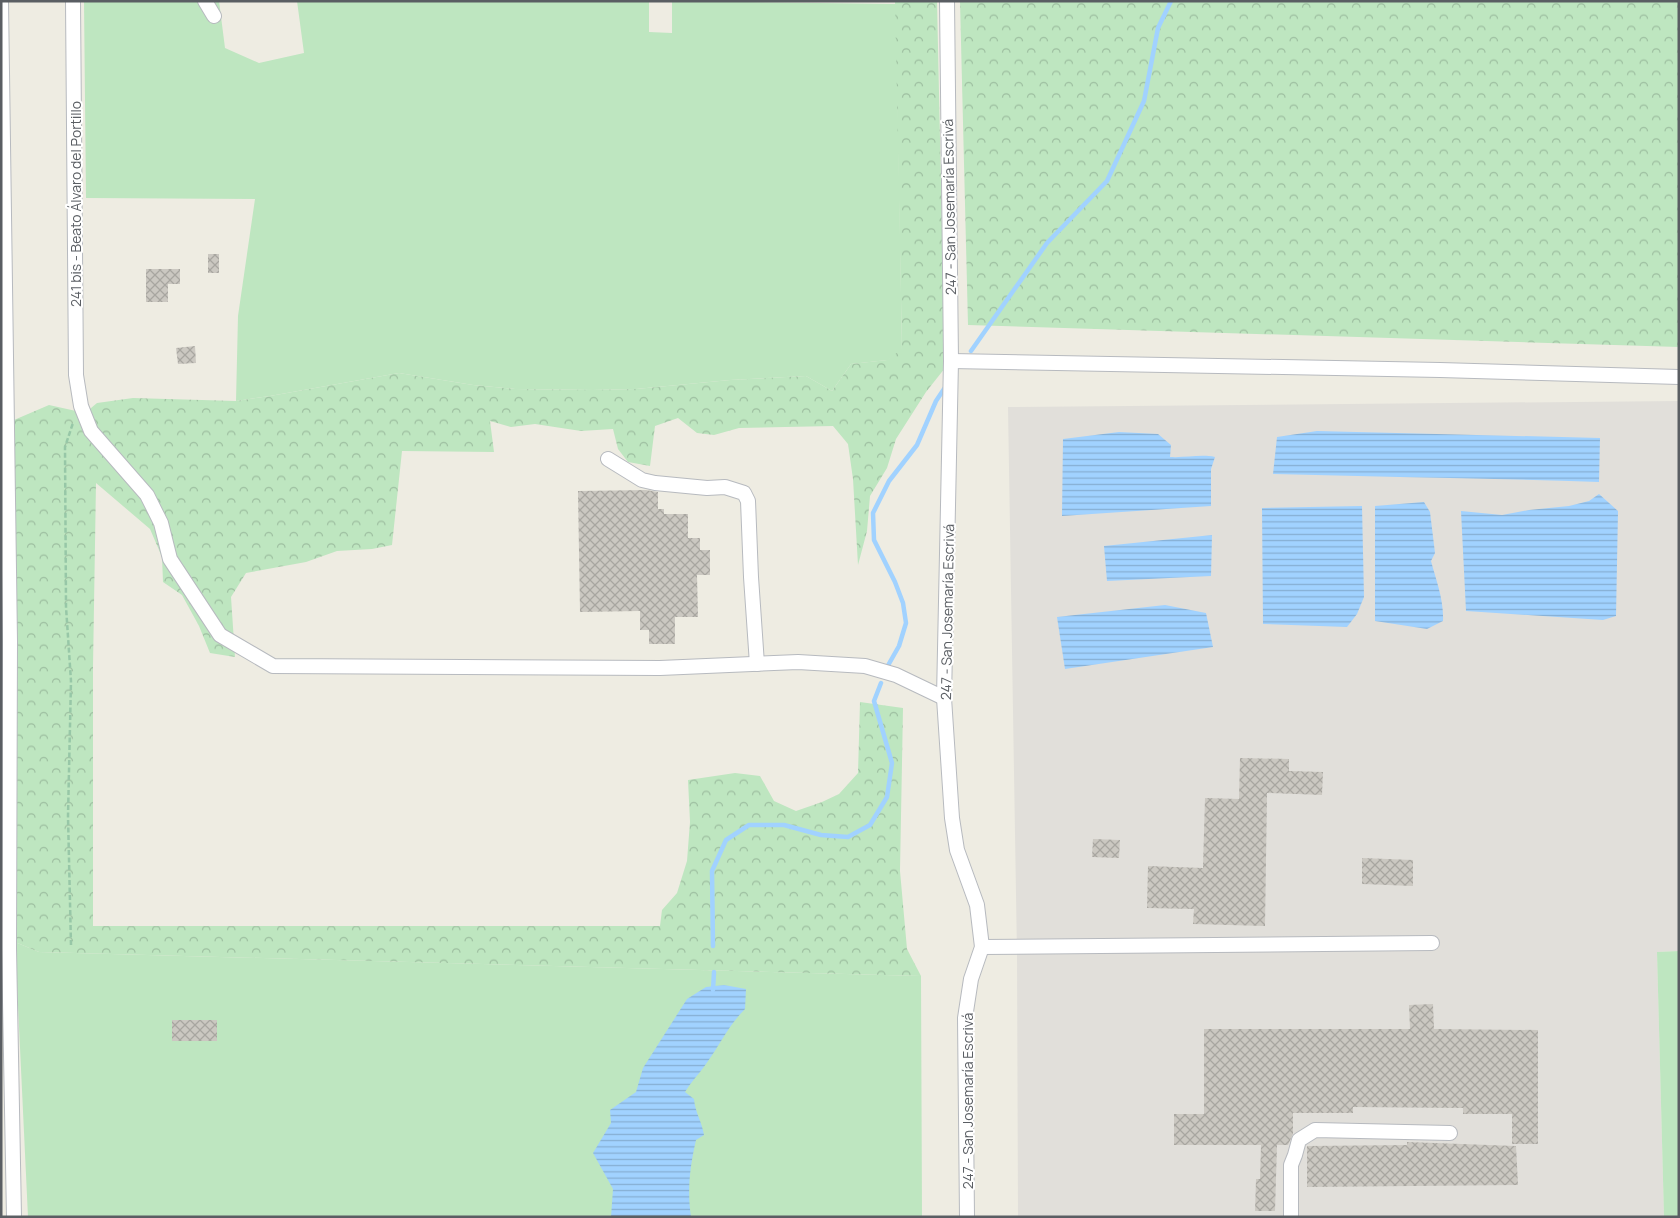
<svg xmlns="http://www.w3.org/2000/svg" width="1680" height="1218" font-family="Manrope,sans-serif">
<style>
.industrial{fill:#e1dfda}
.grass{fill:#bee6c0}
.forest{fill:url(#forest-crowns)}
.water{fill:url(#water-rules)}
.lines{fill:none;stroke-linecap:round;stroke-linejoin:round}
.stream{stroke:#a1d2ff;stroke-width:4.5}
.building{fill:url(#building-cross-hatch)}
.minor-casing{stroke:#b7babf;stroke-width:16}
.path{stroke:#97c7a7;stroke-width:2.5;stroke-dasharray:5 2.5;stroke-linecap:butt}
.minor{stroke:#fff;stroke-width:14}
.labels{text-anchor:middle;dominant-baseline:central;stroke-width:4;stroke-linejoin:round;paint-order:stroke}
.street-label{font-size:14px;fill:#5a5e63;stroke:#fff}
</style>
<defs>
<pattern id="forest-crowns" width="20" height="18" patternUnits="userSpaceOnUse" patternTransform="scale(1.25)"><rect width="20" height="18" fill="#bee6c0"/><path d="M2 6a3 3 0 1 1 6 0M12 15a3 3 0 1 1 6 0" fill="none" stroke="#9dbea0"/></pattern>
<pattern id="water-rules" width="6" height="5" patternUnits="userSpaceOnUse" patternTransform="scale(1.25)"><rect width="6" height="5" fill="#a1d2ff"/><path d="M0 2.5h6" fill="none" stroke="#86aed2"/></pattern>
<pattern id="building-cross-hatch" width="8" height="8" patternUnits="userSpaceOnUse" patternTransform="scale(1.25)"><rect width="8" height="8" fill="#cbc8c1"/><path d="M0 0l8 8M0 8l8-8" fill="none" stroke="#a8a6a0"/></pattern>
</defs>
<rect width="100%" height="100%" fill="#eeece2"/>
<path class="industrial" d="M1679 401V951L1657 952 1664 1217H1018L1017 955 1008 407Z"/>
<g class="grass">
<path d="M84 1H219L225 48 259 63 304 53 297 1H649V32L672 33V1L896 4 902 350 888 360 851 364 832 391 806 376 730 380 636 389 593 390 515 389 473 385 399 373 270 396 236 401 238 316 255 199 86 198Z"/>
<path d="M15 942 39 952 921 976 922 1217H28Z"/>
<path d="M1679 951V1217H1664L1657 952Z"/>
</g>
<g class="forest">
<path d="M895 1H937L945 368 926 392 896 439 887 468 870 496 867 531 858 565 853 479 848 444 833 426 739 428 714 435 697 433 678 418 655 426 650 466 628 462 618 449 613 429 581 431 535 424 511 427 490 421 494 452 402 451 392 545 372 549 337 551 306 562 246 573 231 597 235 657 210 653 199 626 182 595 163 582 162 557 150 529 96 483 93 667V926H660L662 910 677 893 687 861 690 822 688 780 735 773 760 776 774 801 796 811 822 802 839 794 858 773 860 702 903 708 900 871 907 949 921 976 39 952 15 942 14 420 49 405 85 413 97 403 133 398 236 401 270 396 399 373 473 385 515 389 593 390 636 389 730 380 806 376 832 391 851 364 887 360 902 349Z"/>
<path d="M960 1H1679V347L968 325Z"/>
</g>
<g class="water">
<path d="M1317 431 1600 438 1599 482C1490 478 1382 477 1273 474L1277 437Z"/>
<path d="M1119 432 1158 434 1171 445 1170 457C1185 458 1201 454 1215 457L1211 469V506L1062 516 1063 439Z"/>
<path d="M1599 494 1618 511 1616 616 1603 620 1466 611 1461 511 1502 515 1529 510 1569 506 1589 501Z"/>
<path d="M1424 502 1430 512 1435 553 1431 561C1436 580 1444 600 1443 621L1427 629 1375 621V506Z"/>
<path d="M1362 506 1364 597 1357 614 1347 627 1263 624 1262 508Z"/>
<path d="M1212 535 1211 576 1107 581 1104 546Z"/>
<path d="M1165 605 1206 613 1213 647 1065 669 1057 617Z"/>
<path d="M724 985 746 989 745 1009C728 1026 720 1045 706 1064 699 1074 691 1082 685 1092L694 1099C695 1112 702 1122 704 1135L696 1140C690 1166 687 1190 691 1217H611L613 1189 593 1153 611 1123 610 1110 636 1092 643 1068 687 999 706 987Z"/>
</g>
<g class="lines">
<g class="stream">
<path d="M971 351 1047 243 1107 181 1144 101 1158 28 1171 1"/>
<path d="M886 669 899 646 906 623 903 603 895 582 874 540 873 513 889 481 917 445 936 401 946 386"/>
<path d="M713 946 712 871 726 840 749 825H784L821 835 848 837 870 825 887 797 892 763 874 701 881 683"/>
<path d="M713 990 714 972"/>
</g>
</g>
<g class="building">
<rect x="208" y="254" width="11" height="19"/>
<path d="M146 269H180V284H168V302H146Z"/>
<path d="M195 346 196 363 178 364 176 348Z"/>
<path d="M646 490 658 492V509H664V514H688V538H700V550H710V575H697L698 617H675V644H649V630H640V611L580 612 578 491Z"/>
<path d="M1240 758 1289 759V771L1323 772 1322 795 1267 793 1265 926 1193 924 1194 909 1147 908 1148 866 1203 868 1205 798 1239 799Z"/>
<path d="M1093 839 1120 840 1119 858 1092 857Z"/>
<path d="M1362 858 1413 860V886L1362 884Z"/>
<path d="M1433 1004 1434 1029 1538 1030V1144H1512V1114H1463V1108L1353 1107V1113H1293V1134L1288 1145H1277L1275 1211H1255L1256 1179H1260L1261 1145H1174V1114H1204V1029H1410L1409 1005Z"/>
<rect x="172" y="1020" width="45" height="21"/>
<path d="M1407 1142 1516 1146 1518 1185 1307 1187V1146L1407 1145Z"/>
</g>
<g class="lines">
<g class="minor-casing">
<g id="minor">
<path d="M1 1 10 641 9 948 14 1217"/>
<path d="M73 1 76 375 81 406 91 431 147 495 161 523 170 559 220 635 273 666 660 668 798 662 865 666 896 675 944 698"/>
<path d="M205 1 214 16"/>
<path d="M947 1 951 361 944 698 952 818 957 850 977 905 982 947 971 979 965 1018 967 1217"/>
<path d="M951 361 1440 370 1679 377"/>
<path d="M608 459 642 480 655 483 707 488 725 487 744 493 748 501 751 577 757 664"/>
<path d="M982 947 1432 943"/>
<path d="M1291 1217V1165L1295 1155 1299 1140 1315 1130 1450 1133"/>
</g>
</g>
<path class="path" d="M71 945 68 816 71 681 66 607 65 447 73 423"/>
<use href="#minor" class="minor"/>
</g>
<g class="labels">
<g class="street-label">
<text transform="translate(75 204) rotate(-90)">241 bis - Beato Álvaro del Portillo</text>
<text transform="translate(949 207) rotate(-91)">247 - San Josemaría Escrivá</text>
<text transform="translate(947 612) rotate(-89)">247 - San Josemaría Escrivá</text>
<text transform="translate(967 1101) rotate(-90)">247 - San Josemaría Escrivá</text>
</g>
</g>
<rect width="1680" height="1218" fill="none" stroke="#5a5e63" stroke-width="5"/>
</svg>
